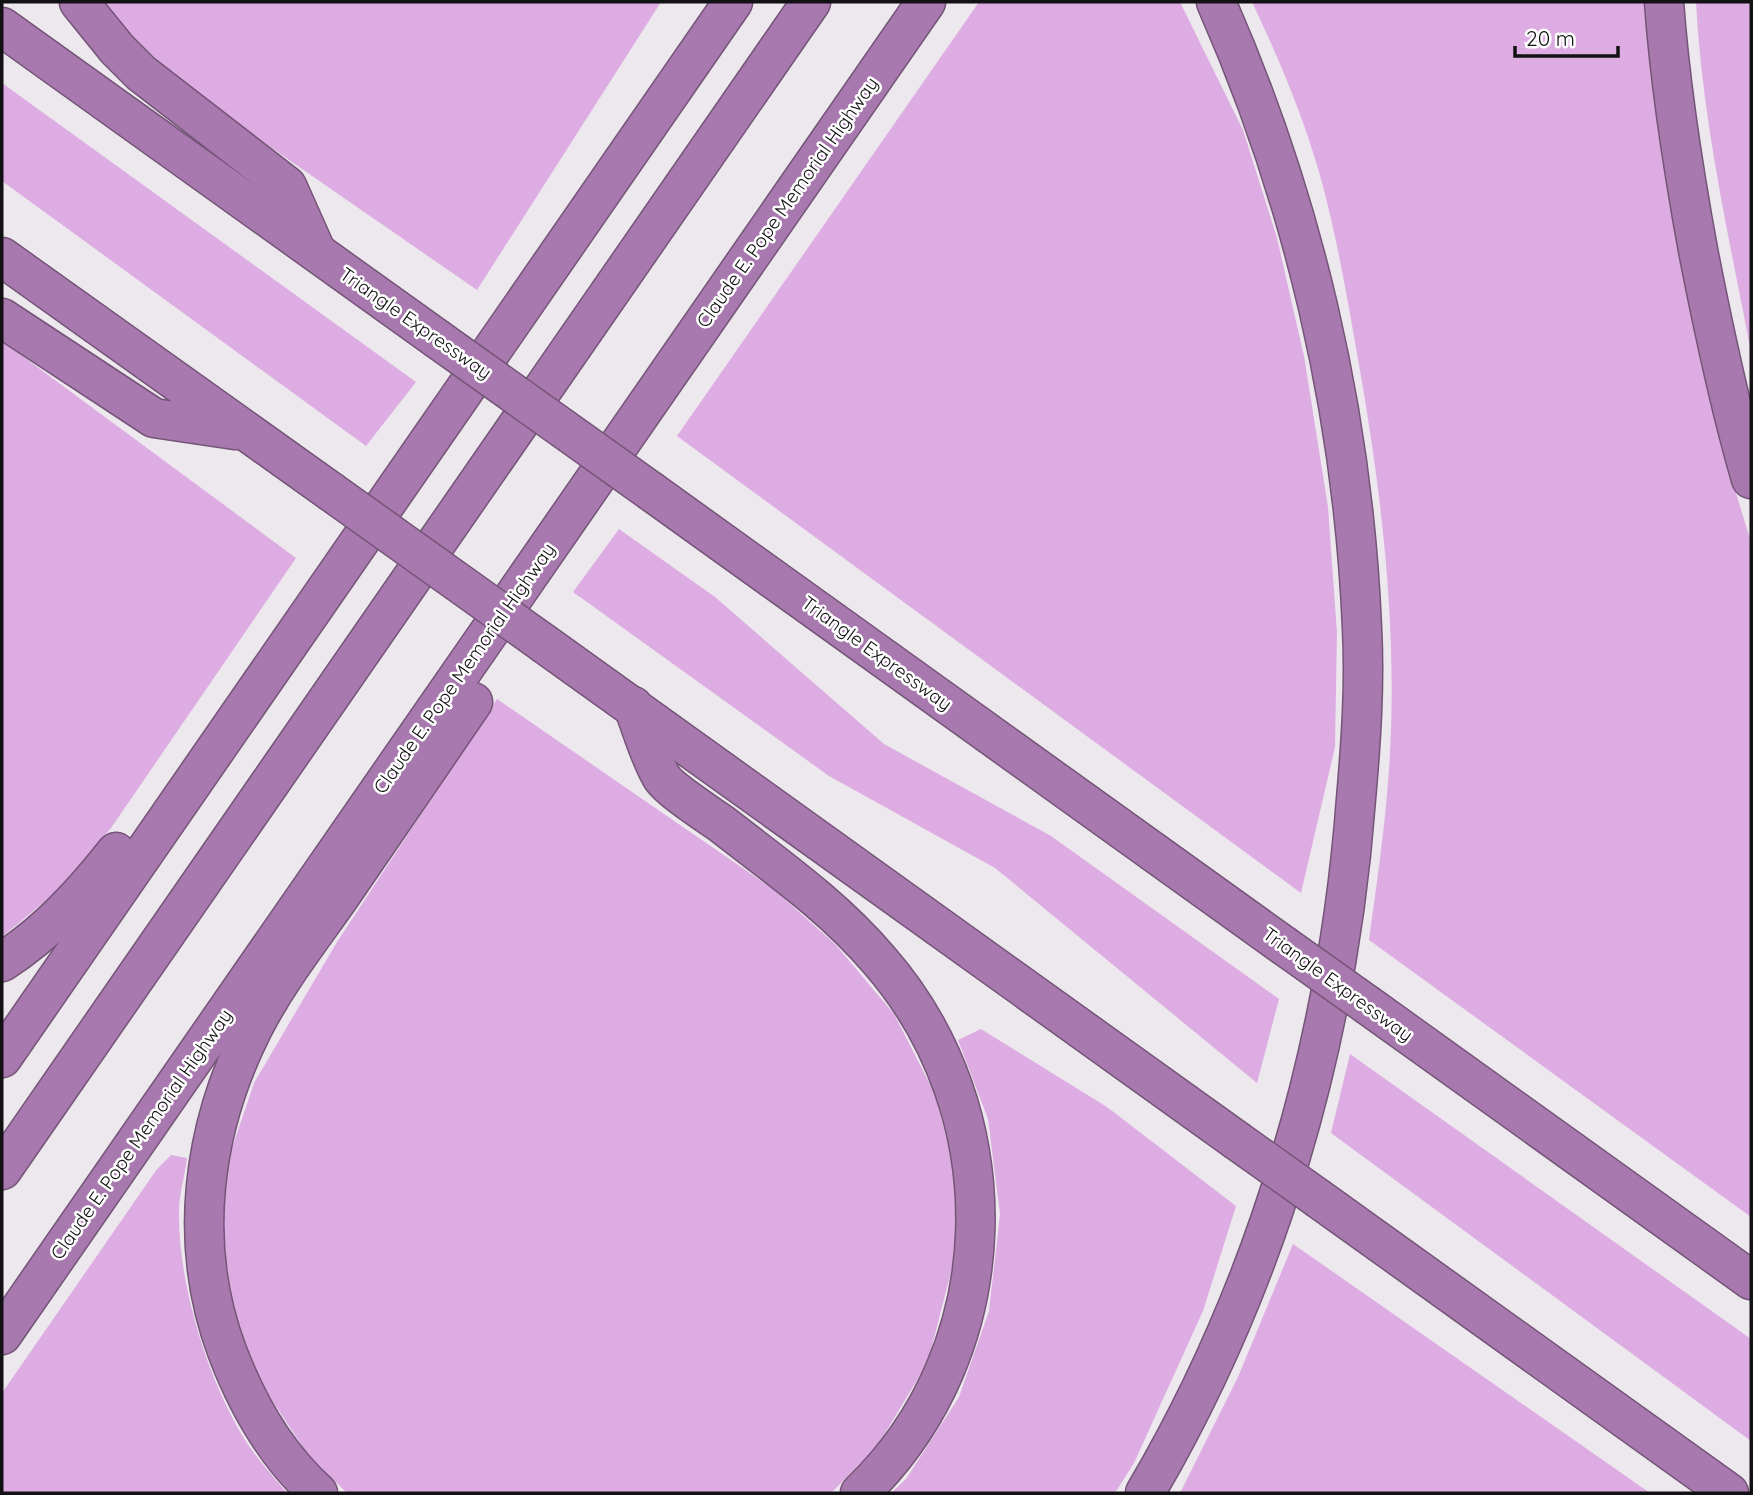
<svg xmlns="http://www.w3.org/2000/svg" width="1753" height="1495" font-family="Quicksand,sans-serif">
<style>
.green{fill:#ddace3}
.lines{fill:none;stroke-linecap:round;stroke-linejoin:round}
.motorway-casing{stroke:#745578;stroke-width:41}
.motorway{stroke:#a879ae;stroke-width:38}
.motorway-bridge-casing{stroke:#745578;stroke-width:41;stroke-linecap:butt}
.motorway-bridge{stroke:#a879ae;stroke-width:38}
.labels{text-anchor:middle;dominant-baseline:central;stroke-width:5;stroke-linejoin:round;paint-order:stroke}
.street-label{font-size:19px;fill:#121113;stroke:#fff}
</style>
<rect width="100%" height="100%" fill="#ede8ed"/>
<g class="green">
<path d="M104 2H661L477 290 195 95 127 32Z"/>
<path d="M979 2H1180L1243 130 1277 238 1304 356 1328 507 1337 633 1335 747 1301 893 677 436Z"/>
<path d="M1252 2H1647C1660 184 1696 368 1751 542V1217L1369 940C1376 888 1384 835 1388 782 1399 650 1384 511 1362 382 1350 314 1339 245 1321 179 1304 118 1279 59 1252 2Z"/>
<path d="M1696 2H1751V352C1729 237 1702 120 1696 2Z"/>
<path d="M2 83 416 382 366 446 2 181Z"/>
<path d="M2 341 296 558 111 828 62 887 2 937Z"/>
<path d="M619 529 715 597 884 744 1051 836 1279 999 1257 1083 995 868 829 776 573 592Z"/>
<path d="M497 699 773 889 835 944 894 1014 935 1094 958 1184 954 1260 928 1362 876 1448 831 1493H347L308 1455 260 1382 234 1313 222 1232 229 1157 254 1083 337 942Z"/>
<path d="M981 1029 1107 1107 1236 1206 1203 1311 1134 1463 1115 1493H891L906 1479 959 1397 989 1311 1000 1214 988 1119 958 1040Z"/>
<path d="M1350 1054 1751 1339V1441L1331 1133Z"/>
<path d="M171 1155 187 1158C185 1176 179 1194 179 1212 178 1284 208 1382 247 1443 258 1460 274 1477 287 1493H2V1393L157 1169Z"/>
<path d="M1293 1244 1650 1493H1180L1238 1377Z"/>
</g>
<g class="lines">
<g class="motorway-casing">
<g id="motorway">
<path d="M79 2 117 49 141 73 287 186 316 251"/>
<path d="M1664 2C1670 85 1683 168 1698 250 1713 327 1729 404 1751 479"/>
<path d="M2 27 436 338"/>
<path d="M2 257 330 491"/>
<path d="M2 318 154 418 235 430"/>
<path d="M652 492 1283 945"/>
<path d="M546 645 1236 1140"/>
<path d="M633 706C642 729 649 755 661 776 667 788 709 815 723 825 777 867 834 907 879 960 1013 1113 1008 1351 860 1493"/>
<path d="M2 962C47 933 83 894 116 852"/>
<path d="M1369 1006 1751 1280"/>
<path d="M2 1058 733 2"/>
<path d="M2 1170 811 2"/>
<path d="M1319 1199 1729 1493"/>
<path d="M2 1335 926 2"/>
<path d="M318 1493C276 1455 247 1404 227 1351 187 1244 202 1129 253 1028 277 981 311 938 341 895 385 830 429 766 473 702"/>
<path d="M1145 1493C1269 1282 1338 1042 1356 799 1361 742 1365 685 1362 628 1353 412 1303 199 1216 2"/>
</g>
</g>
<use href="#motorway" class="motorway"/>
<g class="motorway-bridge-casing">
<g id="motorway-bridge">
<path d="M436 338 652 492"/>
<path d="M330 491 546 645"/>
<path d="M1283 945 1369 1006"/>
<path d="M1236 1140 1319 1199"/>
</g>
</g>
<use href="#motorway-bridge" class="motorway-bridge"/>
</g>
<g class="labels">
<g class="street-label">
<text transform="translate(787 202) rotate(-55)">Claude E. Pope Memorial Highway</text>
<text transform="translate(416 323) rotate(35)">Triangle Expressway</text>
<text transform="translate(877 653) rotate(36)">Triangle Expressway</text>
<text transform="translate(464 668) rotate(-55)">Claude E. Pope Memorial Highway</text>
<text transform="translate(1338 984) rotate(36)">Triangle Expressway</text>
<text transform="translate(141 1134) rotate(-55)">Claude E. Pope Memorial Highway</text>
</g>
</g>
<rect width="1753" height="1495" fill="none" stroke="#121113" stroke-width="7"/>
<path d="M1515 46v10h103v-10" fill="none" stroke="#121113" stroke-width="3.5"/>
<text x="1526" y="46" font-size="21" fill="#121113" stroke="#ffffff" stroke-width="5" paint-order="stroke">20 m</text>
</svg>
